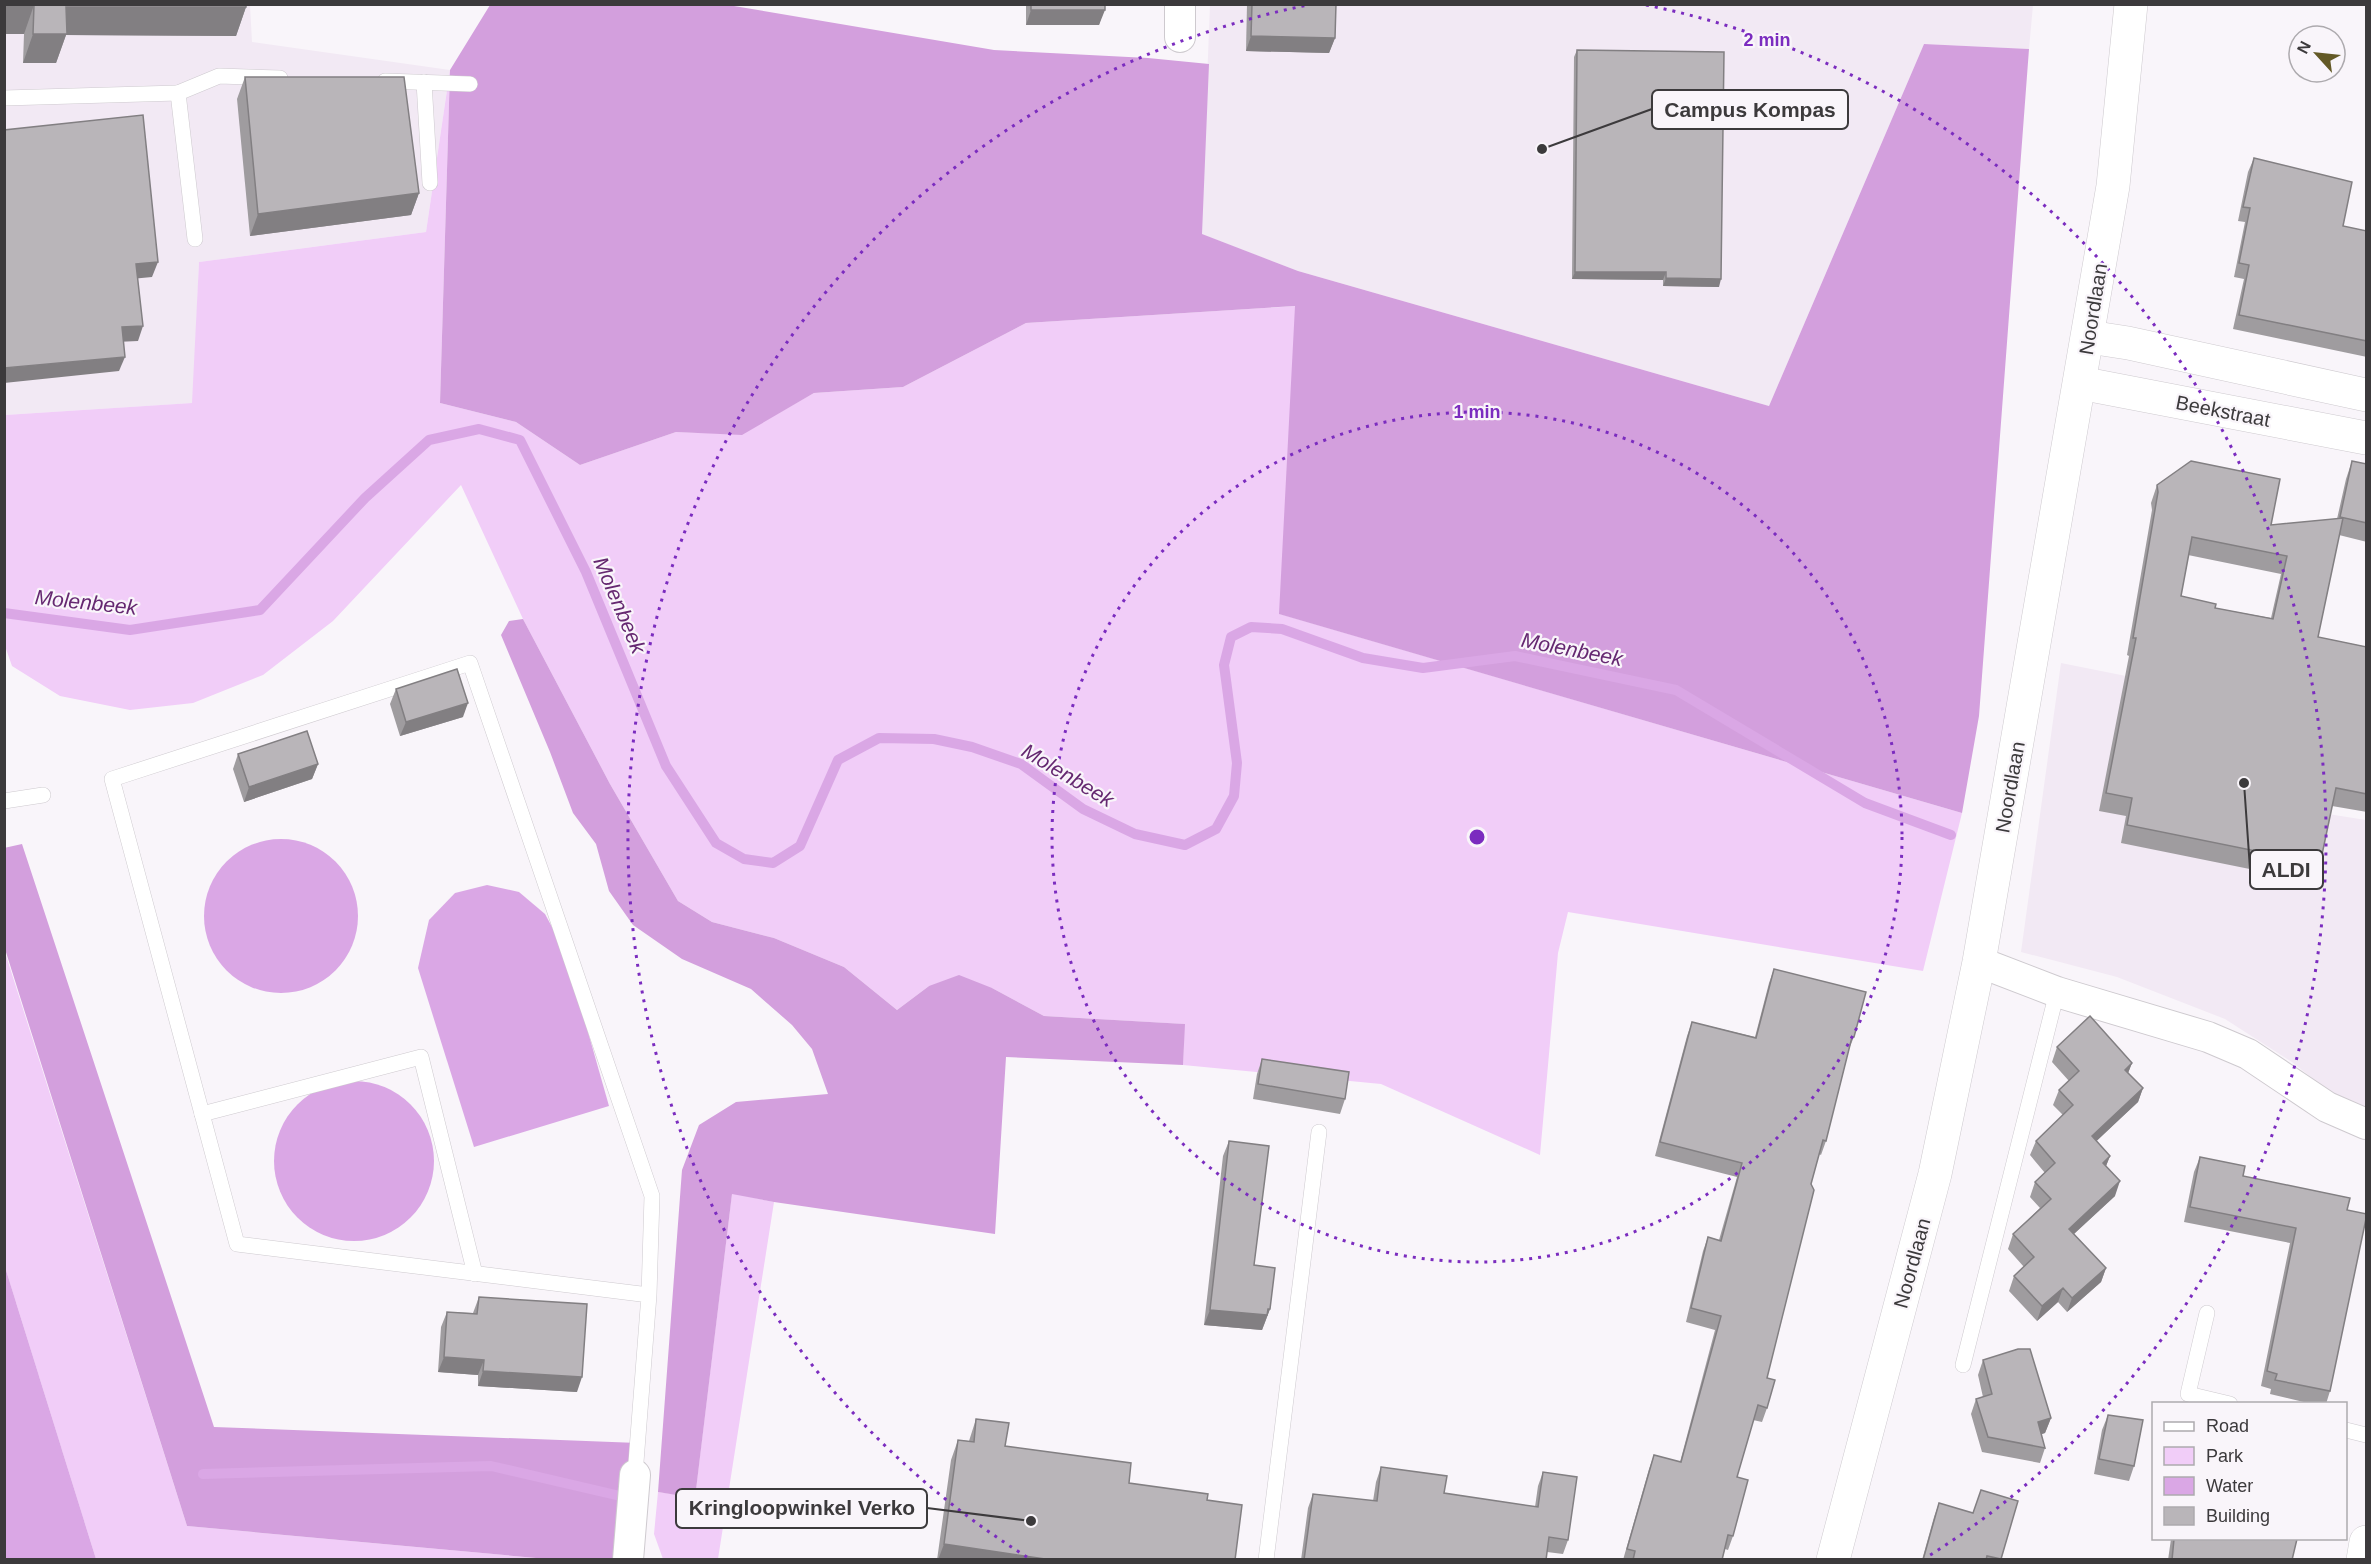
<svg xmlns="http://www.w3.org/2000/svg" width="2371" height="1564" font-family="Arial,sans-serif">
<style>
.built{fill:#f2e9f4}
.green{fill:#f1cdf8}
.forest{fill:#d39fdd}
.water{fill:#daa7e5}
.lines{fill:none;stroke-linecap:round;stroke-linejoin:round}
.stream{stroke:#daa7e5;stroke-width:10}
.service-casing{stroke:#cecacf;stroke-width:16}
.minor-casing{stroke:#cecacf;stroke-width:32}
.tertiary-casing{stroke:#cecacf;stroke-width:34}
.service{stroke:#fff;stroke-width:15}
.minor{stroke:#fff;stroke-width:30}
.tertiary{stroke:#fff;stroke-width:33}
.wall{fill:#9f9c9f;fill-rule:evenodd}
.shaded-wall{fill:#827f82}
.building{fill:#b9b5b9;stroke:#827f82;stroke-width:1.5;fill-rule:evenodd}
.ring{fill:none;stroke:#7b2cbf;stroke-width:3;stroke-dasharray:3 6}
.labels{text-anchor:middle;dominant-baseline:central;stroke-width:4.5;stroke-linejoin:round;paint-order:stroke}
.street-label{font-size:20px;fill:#3c3a3c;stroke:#f9f5fa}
.water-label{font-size:21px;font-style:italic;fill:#652871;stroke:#f9f5fa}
.centre{fill:#7b2cbf;stroke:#f9f5fa;stroke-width:3}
.ring-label{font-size:18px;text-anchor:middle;font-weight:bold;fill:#7b2cbf;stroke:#f9f5fa;stroke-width:4.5;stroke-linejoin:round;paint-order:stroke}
.leader{fill:none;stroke:#3c3a3c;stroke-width:2}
.callout-dot{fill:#3c3a3c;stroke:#f9f5fa;stroke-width:2}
.callout{fill:#f9f5fa;stroke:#3c3a3c;stroke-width:2}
.callout-label{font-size:21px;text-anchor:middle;font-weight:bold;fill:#3c3a3c}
</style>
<rect width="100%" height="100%" fill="#f9f5fa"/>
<g class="built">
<path d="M5 5H250L252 42 450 70 426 232 199 262 193 403 5 415Z"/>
<path d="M1210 5H2033L2029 49 1924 44 1769 406 1298 271 1201 234Z"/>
<path d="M2061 663 2281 707 2328 814 2366 820V1111L2342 1102 2292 1062 2225 1019 2117 977 2021 952Z"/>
</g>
<g class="green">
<path d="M450 70 440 403 516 422 580 465 676 432 742 434 814 393 903 387 1026 323 1296 306 1280 614 1962 813 1923 971 1568 912 1558 953 1540 1155 1381 1084 1183 1065 1184 1024 1044 1016 992 988 929 986 897 1010 844 967 774 938 712 922 678 901 610 784 523 619 461 485 333 621 263 675 193 703 130 710 60 696 12 666 5 646V415L192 403 199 262 426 232Z"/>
<path d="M4 949 187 1526 547 1559H96L5 1267Z"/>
<path d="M732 1193 774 1202 718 1559H663L654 1534 658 1492 695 1497Z"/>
</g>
<g class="forest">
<path d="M490 5H728L994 50 1148 58 1209 64 1202 234 1298 271 1769 406 1924 44 2029 49 1979 716 1962 813 1279 614 1295 306 1026 323 903 387 814 393 742 435 676 432 580 465 516 422 440 403 450 70Z"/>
<path d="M523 619 610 784 678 901 712 922 774 938 844 967 897 1010 929 986 959 975 992 988 1044 1016 1185 1024 1183 1065 1006 1057 995 1234 774 1202 732 1194 695 1498 658 1492 682 1170 699 1125 736 1102 828 1094 812 1049 792 1025 751 989 682 959 633 925 609 891 596 844 573 813 550 752 501 635 509 621Z"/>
<path d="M22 844 214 1427 638 1443 628 1559H547L187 1526 5 949 4 848Z"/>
</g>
<g class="water">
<circle cx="281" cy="916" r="77"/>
<path d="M487 885 519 892 545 914 565 951 609 1106 474 1147 418 968 429 920 455 893Z"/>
<circle cx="354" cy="1161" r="80"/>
<path d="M4 1267H5L96 1559H5Z"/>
</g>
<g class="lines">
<g class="stream">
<path d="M4 613 130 630 260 610 365 498 429 440 479 429 520 440 586 572 666 766 716 843 744 859 773 863 800 846 838 760 879 738 934 739 972 747 1021 764 1083 809 1135 834 1185 845 1216 829 1234 796 1237 763 1224 665 1231 637 1251 627 1282 629 1363 658 1423 668 1515 656 1676 690 1865 803 1951 835"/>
<path d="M203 1474 491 1466 616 1495"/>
</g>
<g class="service-casing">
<g id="service">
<path d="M385 81 470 84"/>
<path d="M424 82 430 183"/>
<path d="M178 93 219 76 280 78"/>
<path d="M4 98 178 93 195 239"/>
<path d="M4 801 43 795"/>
<path d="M202 1114 421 1057 475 1274"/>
<path d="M2207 1313 2188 1394 2230 1404"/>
<path d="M1963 1365 2057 992"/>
<path d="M2346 1430 2366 1435"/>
<path d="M635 1475 649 1295 237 1244 112 779 470 663 652 1196 649 1295"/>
<path d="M1266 1560 1319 1132"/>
</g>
</g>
<g class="minor-casing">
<g id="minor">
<path d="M1180 4V37"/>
<path d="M1979 962 2057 992 2208 1037 2248 1054 2327 1107 2366 1124"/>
<path d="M628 1560 635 1475"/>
</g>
</g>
<g class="tertiary-casing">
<g id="tertiary">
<path d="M2089 337 2128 343 2366 395"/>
<path d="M2080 383 2366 438"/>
<path d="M1833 1560 1935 1174 1979 962 2113 186 2131 4"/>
<path d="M2363 1560 2366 1542"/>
</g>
</g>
<use href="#service" class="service"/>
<use href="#minor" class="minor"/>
<use href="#tertiary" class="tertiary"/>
</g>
<g class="wall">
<path d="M4 4 246 7 236 36 66 35 56 63H23L24 34H4Z"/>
<path d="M1026 4H1105L1099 25H1026Z"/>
<path d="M1247 4H1336L1335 38 1329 53 1246 51Z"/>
<path d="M1577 50 1719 287 1663 286V280L1572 279 1574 57Z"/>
<path d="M245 77 419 193 411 215 250 236 237 99Z"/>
<path d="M2254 158 2343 226 2367 231V357L2233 329 2244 279 2234 277 2245 222 2238 221 2248 172Z"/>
<path d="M2352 461 2367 464V542L2339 535 2318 637 2367 647V812L2332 806 2320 864 2314 882 2121 843 2126 816 2099 811 2129 656 2127 655 2152 510 2151 503 2157 485 2271 525 2337 519 2346 479ZM2188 555 2281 574 2271 618 2215 608 2181 596Z"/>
<path d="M396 689 463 717 400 736 390 704Z"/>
<path d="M238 754 318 764 312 779 244 802 233 769Z"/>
<path d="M1774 969 1854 1037 1848 1051 1826 1141 1821 1155 1819 1154 1811 1184 1767 1378V1408L1762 1422 1753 1420 1737 1477 1733 1536 1728 1550 1725 1549 1722 1560H1623L1649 1469 1654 1455 1680 1462 1715 1330 1686 1322 1703 1251 1708 1237 1719 1240 1737 1177 1655 1156 1687 1036 1692 1022 1755 1037 1769 983Z"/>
<path d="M2057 1047 2132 1063 2128 1073 2143 1088 2138 1102 2096 1141 2110 1156 2106 1166 2115 1196 2074 1234 2106 1268 2101 1282 2067 1312 2058 1302 2037 1321 2009 1291 2014 1276 2024 1267 2008 1249 2013 1234 2040 1208 2030 1197 2035 1182 2045 1173 2030 1155 2036 1141 2063 1115 2053 1105 2059 1090 2069 1081 2052 1062Z"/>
<path d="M1262 1059 1345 1099 1340 1114 1253 1099 1257 1074Z"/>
<path d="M1229 1141 1254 1265 1270 1309 1262 1330 1204 1325 1223 1156Z"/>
<path d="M2200 1157 2243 1176 2347 1210 2330 1391 2326 1404H2312L2270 1394 2271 1389 2261 1386 2290 1243 2184 1222 2194 1172Z"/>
<path d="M479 1297 577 1392 478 1386V1375L438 1372 441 1327 447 1312 473 1313Z"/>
<path d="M1983 1360 2051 1418 2045 1433 2041 1434 2045 1448 2040 1463 1982 1452 1971 1414 1976 1399 1983 1397 1978 1375Z"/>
<path d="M2108 1415 2134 1466 2129 1481 2094 1474 2102 1430Z"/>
<path d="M976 1419 1005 1446 1129 1483 1207 1500 1235 1560H937L951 1460 958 1440 969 1441Z"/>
<path d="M1381 1467 1444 1493 1535 1507 1538 1486 1543 1472 1568 1540 1563 1554 1547 1552 1546 1560H1301L1308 1508 1313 1494 1373 1501 1376 1482Z"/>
<path d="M1939 1503 2001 1559 1922 1560 1934 1517Z"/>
<path d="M2171 1539H2297L2292 1560H2168Z"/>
</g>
<g class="shaded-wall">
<path d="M4 5H34L24 34H4Z"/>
<path d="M66 7H246L236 36 66 35 56 63H23L33 34Z"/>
<path d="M1031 10H1105L1099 25H1026Z"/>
<path d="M1251 36 1335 38 1329 53 1246 51Z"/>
<path d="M419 193 411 215 250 236 258 214Z"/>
<path d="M158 262 152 277 131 279 136 264Z"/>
<path d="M1575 272H1666L1663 280 1572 279Z"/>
<path d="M1666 278 1721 279 1719 287 1663 286Z"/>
<path d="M143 326 138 341 116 342 122 327Z"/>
<path d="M125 357 119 371 4 383V368Z"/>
<path d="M468 703 463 717 400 736 406 722Z"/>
<path d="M318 764 312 779 244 802 249 787Z"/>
<path d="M2132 1063 2126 1078 2125 1070Z"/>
<path d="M2143 1088 2138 1102 2086 1151 2092 1136Z"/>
<path d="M2110 1156 2104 1171 2103 1163Z"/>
<path d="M2120 1181 2115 1196 2064 1243 2069 1229Z"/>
<path d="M2106 1268 2101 1282 2067 1312 2072 1298Z"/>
<path d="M2063 1288 2058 1302 2037 1321 2042 1306Z"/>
<path d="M1270 1309 1262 1330 1204 1325 1210 1310Z"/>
<path d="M444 1357 484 1360 478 1375 438 1372Z"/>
<path d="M483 1371 582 1377 577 1392 478 1386Z"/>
<path d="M2051 1418 2045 1433 2033 1437 2038 1422Z"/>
<path d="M944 1544 1052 1560H938Z"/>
</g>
<g class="building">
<path d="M4 4H246V7H66L67 34H33L34 5H4Z"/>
<rect x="1031" y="4" width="74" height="6"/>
<path d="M1252 4H1336L1335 38 1251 36Z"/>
<path d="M1577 50 1724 52 1721 279 1666 278V272H1575Z"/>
<path d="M245 77H404L419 193 258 214Z"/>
<path d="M143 115 158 262 136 264 143 326 122 327 125 357 4 368V130Z"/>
<path d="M2254 158 2352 182 2343 226 2367 231V341L2239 315 2249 265 2239 263 2250 208 2243 207Z"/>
<path d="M2191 461 2280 479 2271 525 2343 518 2318 637 2367 647V794L2336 788 2320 864 2127 825 2132 798 2106 793 2136 638H2133L2158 492 2157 485ZM2192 537 2287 556 2273 619 2215 608 2216 604 2181 596Z"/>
<path d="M2352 461 2367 464V523L2340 517Z"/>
<path d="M457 669 468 703 406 722 396 689Z"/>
<path d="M307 731 318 764 249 787 238 754Z"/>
<path d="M1774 969 1866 992 1854 1037H1852L1826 1141 1823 1140 1811 1184 1814 1190 1767 1378 1775 1380 1767 1408 1758 1405 1737 1477 1748 1480 1733 1536 1728 1535 1722 1560H1633L1635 1551 1627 1549 1654 1455 1681 1462 1721 1316 1691 1308 1708 1237 1721 1241 1742 1163 1660 1142 1692 1022 1756 1038Z"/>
<path d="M2090 1016 2132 1063 2125 1070 2143 1088 2092 1136 2110 1156 2103 1163 2120 1181 2069 1229 2106 1268 2072 1298 2063 1288 2042 1306 2014 1276 2034 1257 2013 1234 2051 1199 2035 1182 2055 1163 2036 1141 2073 1105 2059 1090 2079 1071 2057 1047Z"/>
<path d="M1262 1059 1349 1072 1345 1099 1258 1084Z"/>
<path d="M1229 1141 1269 1146 1254 1265 1275 1268 1270 1309H1268L1267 1315 1210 1310Z"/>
<path d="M2200 1157 2245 1166 2243 1176 2350 1198 2347 1210 2367 1214 2330 1391 2275 1380 2277 1374 2267 1371 2296 1228 2190 1207Z"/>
<path d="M479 1297 587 1304 582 1377 483 1371 484 1360 444 1357 447 1312 477 1314Z"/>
<path d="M2018 1349H2030L2051 1418 2038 1422 2045 1448 1988 1437 1976 1399 1992 1394 1983 1360Z"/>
<path d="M2108 1415 2143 1420 2134 1466 2099 1459Z"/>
<path d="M976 1419 1009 1423 1005 1446 1131 1463 1129 1483 1208 1494 1207 1500 1242 1505 1235 1560H1052L944 1544 958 1440 974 1442Z"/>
<path d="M1381 1467 1447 1476 1444 1493 1538 1507 1543 1472 1577 1477 1568 1540 1549 1537 1546 1560H1304L1313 1494 1377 1501Z"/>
<path d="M1981 1490 2018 1501 2001 1559 1987 1556 1986 1560H1923L1939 1503 1973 1513Z"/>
<path d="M2174 1539H2297L2292 1560H2172Z"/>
</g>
<g class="ring">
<circle cx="1477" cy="837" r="425"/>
<path d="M1027 1557A849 849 0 0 1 1308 5M1646 5A849 849 0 0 1 1927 1557"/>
</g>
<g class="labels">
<g class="street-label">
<text transform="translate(2093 309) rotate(-81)">Noordlaan</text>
<text transform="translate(2223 411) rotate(11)">Beekstraat</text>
<text transform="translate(2010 787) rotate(-80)">Noordlaan</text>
<text transform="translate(1912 1263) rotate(-75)">Noordlaan</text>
</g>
<g class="water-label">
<text transform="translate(86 602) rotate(6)">Molenbeek</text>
<text transform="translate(620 605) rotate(67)">Molenbeek</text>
<text transform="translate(1572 649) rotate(11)">Molenbeek</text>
<text transform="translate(1068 775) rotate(31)">Molenbeek</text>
</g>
</g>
<circle cx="1477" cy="837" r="9" class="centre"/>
<g class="ring-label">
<text x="1767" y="46">2 min</text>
<text x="1477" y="418">1 min</text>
</g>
<path class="leader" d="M1542 149L1652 109M2244 783L2250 869M1031 1521L927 1508"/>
<g class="callout-dot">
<circle cx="1542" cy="149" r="6"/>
<circle cx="2244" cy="783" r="6"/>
<circle cx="1031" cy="1521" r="6"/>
</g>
<g class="callout">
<rect x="1652" y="90" width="196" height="39" rx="6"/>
<rect x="2250" y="850" width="73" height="39" rx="6"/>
<rect x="676" y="1489" width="251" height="39" rx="6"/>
</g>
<g class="callout-label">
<text x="1750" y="117">Campus Kompas</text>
<text x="2286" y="877">ALDI</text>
<text x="802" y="1515">Kringloopwinkel Verko</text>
</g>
<rect width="2371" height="1564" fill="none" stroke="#3c3a3c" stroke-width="12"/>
<rect x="2152" y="1402" width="195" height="138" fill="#f9f5fa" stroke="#adaaae" stroke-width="1.5"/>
<rect x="2164" y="1422" width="30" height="9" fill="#ffffff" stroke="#adaaae" stroke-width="1.5"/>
<text x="2206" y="1432" font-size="18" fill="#3c3a3c">Road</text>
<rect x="2164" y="1447" width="30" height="18" fill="#f1cdf8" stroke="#adaaae" stroke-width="1.5"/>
<text x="2206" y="1462" font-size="18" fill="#3c3a3c">Park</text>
<rect x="2164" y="1477" width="30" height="18" fill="#daa7e5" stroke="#adaaae" stroke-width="1.5"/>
<text x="2206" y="1492" font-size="18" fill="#3c3a3c">Water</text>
<rect x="2164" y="1507" width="30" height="18" fill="#b9b5b9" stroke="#adaaae" stroke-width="1.5"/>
<text x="2206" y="1522" font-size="18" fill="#3c3a3c">Building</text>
<g transform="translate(2317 54) rotate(297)"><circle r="28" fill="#f9f5fa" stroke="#adaaae" stroke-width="1.5"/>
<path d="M0-4.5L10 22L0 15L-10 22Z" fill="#635926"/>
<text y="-9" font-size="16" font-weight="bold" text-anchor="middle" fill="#3c3a3c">N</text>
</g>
</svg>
